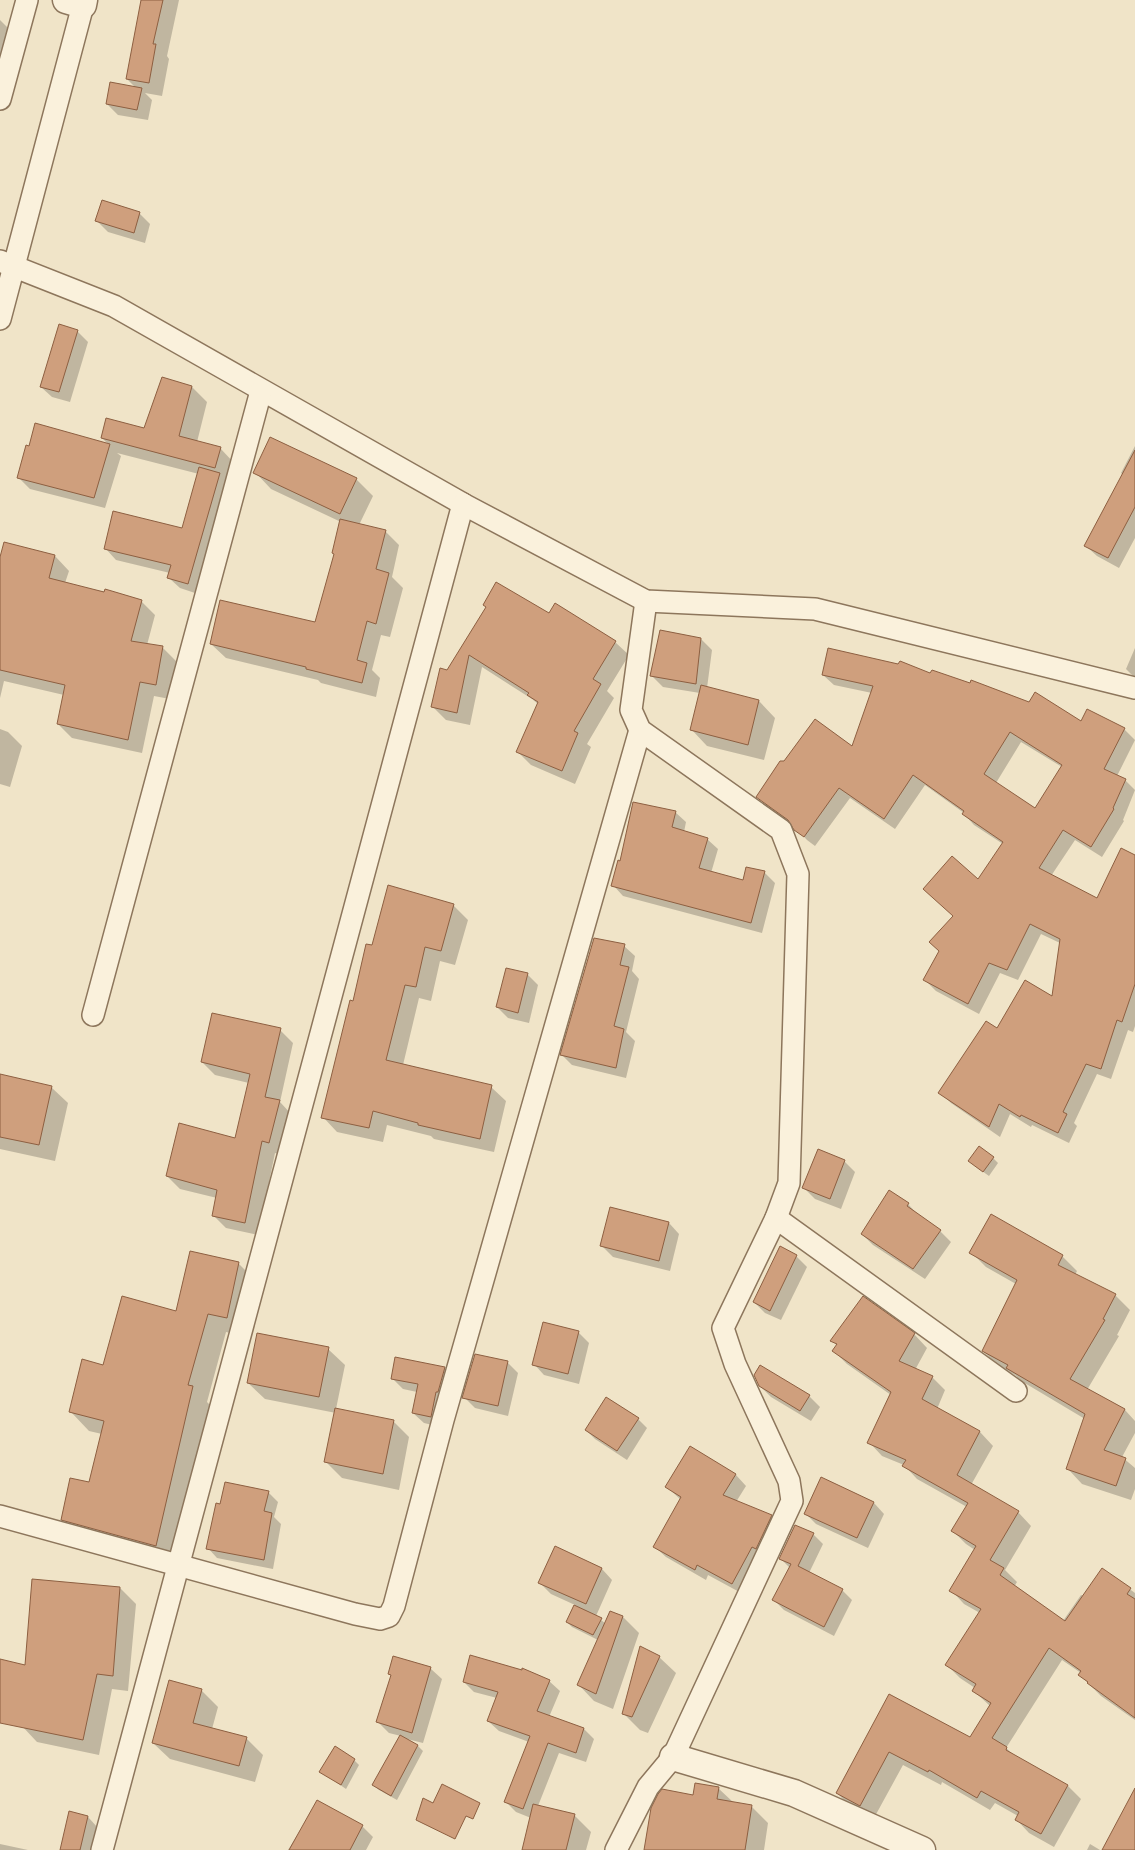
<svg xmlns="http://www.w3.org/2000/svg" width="1135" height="1850" font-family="'PT Serif',serif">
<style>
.shadow{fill:#0003;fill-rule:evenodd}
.building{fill:#cf9f7d;stroke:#8d5f41;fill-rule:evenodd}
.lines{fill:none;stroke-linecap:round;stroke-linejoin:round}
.minor-casing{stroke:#8d765c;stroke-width:24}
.tertiary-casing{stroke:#8d765c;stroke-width:29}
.minor{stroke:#faf1dc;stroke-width:21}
.tertiary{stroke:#faf1dc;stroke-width:26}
</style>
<rect width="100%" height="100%" fill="#f0e4c8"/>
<g class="shadow">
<path d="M142 0H179L167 56 169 59 162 96 145 93 152 100 148 120 118 115 107 104 136 88 127 79Z"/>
<path d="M0 20 8 28 0 62Z"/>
<path d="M139 213 150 224 145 243 108 232 97 221Z"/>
<path d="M77 331 88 342 70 402 52 397 41 387Z"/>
<path d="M163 379 192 387 207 402 197 442 220 448 235 464 198 594 180 588 169 578 170 573 116 560 106 549 183 530 199 474 117 453 121 456 105 508 30 489 19 478 36 424 110 446 102 438 145 430Z"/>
<path d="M271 439 356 479 373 496 359 525 385 531 399 545 392 577 403 588 390 637 381 635 372 670 380 678 376 697 321 683 318 680 226 658 211 644 316 623 335 555 341 522 271 489 255 472Z"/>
<path d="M1135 446V538L1119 568 1097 556 1086 546 1123 475 1121 473Z"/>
<path d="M55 556 69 571 65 583 141 601 155 615 147 645 162 647 176 661 170 699 154 696 142 753 72 738 58 724 64 695 4 681 0 698V562Z"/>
<path d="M487 607 549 615 615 642 629 655 607 691 614 698 587 744 591 747 575 784 531 765 518 752 538 704 532 699 482 667 470 725 446 720 433 707 448 671Z"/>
<path d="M701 639 712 650 707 688 759 701 775 718 764 760 707 746 691 729 700 693 663 687 652 676Z"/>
<path d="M1135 648V678L1126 669Z"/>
<path d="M823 675H931L1082 723 1124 729 1135 740 1117 776 1125 780 1135 790 1123 820 1124 821 1102 857 1075 840 1051 876 1097 900 1135 856V1026L1133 1032 1128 1030 1111 1079 1097 1074 1074 1123 1077 1126 1069 1143 1032 1125 1031 1127 1010 1114 1000 1137 951 1103 940 1092 998 1030 1053 998 1060 943 1041 934 1018 980 1000 973 979 1014 936 991 925 980 940 951 954 916 924 889 978 881 1003 844 974 825 964 814V813L925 785 895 829 850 798 815 846 807 840 793 825 768 807 757 796 853 748 872 693 834 685ZM1021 742 1062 767 1036 809 996 783Z"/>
<path d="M0 729 8 732 22 746 10 787 0 784Z"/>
<path d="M675 812 686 822 684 832 707 839 718 849 711 873 744 882 764 872 775 883 762 933 623 896 613 885Z"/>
<path d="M453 905 468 920 455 965 440 961 431 1001 419 998 403 1065 491 1087 506 1101 494 1152 434 1139 431 1136 387 1125 383 1142 337 1132 323 1117 353 1003 372 946Z"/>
<path d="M624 946 635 956 632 971 639 979 626 1032 635 1041 626 1078 572 1065 562 1055Z"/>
<path d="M528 975 538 985 529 1023 508 1018 497 1007Z"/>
<path d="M280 1030 293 1043 280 1102 292 1115 282 1155 275 1153 258 1235 226 1228 213 1215 217 1198 180 1189 167 1176 236 1139 249 1083 215 1075 202 1062Z"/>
<path d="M0 1075 51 1087 68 1103 55 1161 0 1149Z"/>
<path d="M993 1158 998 1163 989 1176 975 1166Z"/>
<path d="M844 1161 855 1172 841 1209 815 1199 804 1188Z"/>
<path d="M889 1192 908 1204 919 1216 940 1231 951 1242 925 1279 873 1245 862 1234Z"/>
<path d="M669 1223 679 1234 670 1271 613 1257 602 1246Z"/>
<path d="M191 1252 239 1264 257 1282 245 1336 226 1332 207 1402 211 1406 174 1564 81 1538 63 1520 90 1484 102 1434 89 1431 71 1412 104 1366 177 1313Z"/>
<path d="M971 1252 1062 1256 1077 1271 1075 1275 1115 1295 1130 1310 1117 1335 1119 1336 1087 1390 1125 1410 1135 1421V1433L1122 1457 1135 1468V1489L1131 1500 1082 1484 1068 1469 1085 1419 1023 1382 1015 1375 998 1366 983 1351 1016 1284 986 1267Z"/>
<path d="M796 1256 807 1267 781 1320 765 1313 754 1302Z"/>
<path d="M578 1332 589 1343 579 1384 544 1375 534 1364Z"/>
<path d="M914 1334 927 1348 915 1370 932 1377 945 1390 937 1409 980 1432 993 1446 971 1485 1018 1512 1031 1526 1005 1570 1017 1582 1014 1587 1063 1621 1081 1595 1084 1596 1102 1569 1135 1593V1720L1101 1696 1080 1675 1081 1673 1062 1660 1006 1748 1015 1756 1068 1786 1081 1799 1054 1847 1029 1833 1016 1819 1018 1816 995 1803 990 1810 942 1782 941 1785 903 1765 874 1818 850 1806 837 1793 889 1696 970 1739 990 1706 973 1690 975 1688 960 1678 947 1665 980 1613 964 1604 951 1590 975 1550 966 1544 953 1531 967 1507 917 1479 904 1465 882 1456 869 1442 891 1395 847 1364 834 1351 837 1346 832 1340Z"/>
<path d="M328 1349 345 1365 336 1409 393 1421 409 1437 399 1490 342 1478 326 1462 336 1413 265 1399 248 1383Z"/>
<path d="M507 1362 518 1373 508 1416 475 1408 464 1397Z"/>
<path d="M444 1368 455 1379 441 1427 424 1423 413 1413 417 1392 403 1389 392 1378Z"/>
<path d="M760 1386 809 1396 820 1407 811 1421 771 1397Z"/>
<path d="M638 1419 647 1428 627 1460 595 1439 586 1430Z"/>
<path d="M691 1448 736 1475 746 1486 736 1502 771 1516 782 1527 743 1594 708 1575 706 1580 666 1557 655 1547 681 1500 667 1487Z"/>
<path d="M268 1492 278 1502 274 1517 281 1524 273 1569 217 1558 208 1548 221 1505Z"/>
<path d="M874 1503 884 1514 868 1548 816 1524 805 1513Z"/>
<path d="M813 1534 823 1544 809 1573 842 1590 852 1600 834 1636 784 1610 774 1600 790 1568 780 1558Z"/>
<path d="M602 1569 612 1580 596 1616 606 1624 623 1617 639 1633 613 1709 594 1701 578 1684 598 1640 572 1627 567 1622 575 1605 551 1594 540 1583Z"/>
<path d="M120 1588 136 1604 128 1691 112 1689 99 1755 37 1742 22 1726 0 1692V1660L26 1666Z"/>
<path d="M659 1657 676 1673 648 1733 640 1730 624 1714Z"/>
<path d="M394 1658 431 1669 442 1679 423 1743 403 1738 418 1746 423 1751 397 1800 379 1790 374 1785 401 1736 389 1733 378 1722 392 1676 390 1674Z"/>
<path d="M549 1681 560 1691 549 1717 584 1729 594 1739 586 1762 559 1753 538 1806 574 1815 591 1832 586 1850H523L531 1818 516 1812 506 1802 529 1742 499 1731 488 1721 497 1698 474 1692 464 1682Z"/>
<path d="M201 1690 218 1707 212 1729 246 1738 263 1755 255 1782 170 1759 153 1743Z"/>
<path d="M354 1760 359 1765 346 1789 320 1771Z"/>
<path d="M718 1788 734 1803 752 1807 768 1823 764 1850H645L694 1796Z"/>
<path d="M317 1802 362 1826 373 1837 366 1850H288L296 1837 297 1838Z"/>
<path d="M88 1817 98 1828 93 1850H67Z"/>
<path d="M0 1844 28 1850H0Z"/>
<path d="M1090 1844 1100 1850H1087Z"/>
</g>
<g class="building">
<path d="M141 0H163L153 44H156L149 83 126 79Z"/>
<path d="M110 82 142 88 137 110 106 104Z"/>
<path d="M102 200 140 212 134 233 95 221Z"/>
<path d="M59 324 78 330 59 392 40 387Z"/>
<path d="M162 377 192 386 179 436 221 447 215 468 101 438 106 418 144 428Z"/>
<path d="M35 423 110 444 94 498 17 478 26 445 29 446Z"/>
<path d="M270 437 357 478 340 514 253 473Z"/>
<path d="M1135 450V507L1108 558 1084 546Z"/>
<path d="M199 467 220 473 188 584 167 578 171 565 104 549 113 511 182 528Z"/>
<path d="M340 519 386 530 376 569 389 573 376 624 367 621 357 660 367 663 362 683 306 669V667L210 644 220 600 315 622 334 554 332 553Z"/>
<path d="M4 542 55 555 49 578 104 592 105 589 142 600 131 641 163 646 156 685 140 682 128 740 57 724 65 685 0 670V557Z"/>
<path d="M496 582 549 613 555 603 616 641 593 679 601 684 574 731 578 733 562 771 516 752 538 702 527 695 529 693 469 655 457 713 431 707 440 668 447 670 486 607 483 605Z"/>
<path d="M660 630 701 638 696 684 650 676Z"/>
<path d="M828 648 898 664 900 661 930 673 932 670 970 683 971 680 1029 702 1035 692 1081 721 1087 709 1125 728 1104 769 1126 779 1113 808 1114 809 1091 847 1063 830 1039 868 1097 898 1121 848 1135 855V984L1122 1022 1117 1020 1101 1069 1086 1064 1063 1112 1067 1114 1058 1133 1021 1115 1020 1117 999 1104 989 1127 938 1093 986 1021 997 1028 1025 980 1052 996 1060 939 1030 924 1007 970 989 963 968 1004 923 980 939 951 929 942 953 916 923 889 952 856 978 879 1003 842 962 814 964 811 913 775 884 819 839 788 804 837 794 830 788 820 756 797 780 761H784L815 719 852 746 873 686 822 675ZM1010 732 1062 765 1035 808 984 774Z"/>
<path d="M701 685 759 700 748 745 690 730Z"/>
<path d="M633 802 676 811 672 827 708 838 699 868 743 880 746 867 765 871 751 923 611 886 618 860 620 861Z"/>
<path d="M388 885 454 904 441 951 425 947 416 987 405 985 386 1060 492 1085 480 1139 418 1125V1123L373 1111 369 1128 321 1118 350 1000 353 1001 366 944 372 945Z"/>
<path d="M594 938 625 944 620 965 629 967 614 1026 624 1029 616 1068 560 1055Z"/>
<path d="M506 968 528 973 518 1013 496 1007Z"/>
<path d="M212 1013 281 1028 265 1097 280 1100 269 1143 262 1141 245 1223 212 1216 217 1190 166 1176 179 1123 235 1138 250 1074 201 1062Z"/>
<path d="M0 1074 52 1086 39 1145 0 1137Z"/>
<path d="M979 1146 994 1157 983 1172 968 1161Z"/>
<path d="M818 1149 845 1160 830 1199 802 1188Z"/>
<path d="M889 1190 909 1203 907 1206 941 1230 913 1269 861 1234Z"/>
<path d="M610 1207 669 1222 659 1261 600 1246Z"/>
<path d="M991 1214 1063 1255 1058 1265 1116 1294 1103 1319 1105 1320 1070 1379 1125 1409 1104 1450 1126 1458 1116 1486 1066 1469 1085 1414 1006 1368 1008 1365 982 1351 1017 1280 969 1253Z"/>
<path d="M780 1246 797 1255 770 1311 753 1302Z"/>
<path d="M190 1251 239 1262 227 1318 208 1314 188 1385 193 1386 156 1546 61 1520 70 1478 89 1482 104 1421 69 1412 82 1359 103 1365 122 1296 176 1311Z"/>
<path d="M863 1296 915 1333 899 1361 933 1376 922 1399 980 1431 957 1475 1019 1511 990 1560 1004 1568 1000 1575 1065 1621 1102 1568 1131 1588 1127 1594 1135 1599V1718L1087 1683 1088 1682 1078 1675 1081 1671 1049 1648 992 1738 1007 1747 1006 1750 1068 1785 1041 1834 1015 1820 1019 1812 981 1791 977 1798 929 1770 928 1772 889 1752 860 1806 836 1793 889 1694 970 1737 991 1703 972 1691 976 1684 945 1665 981 1609 949 1591 976 1546 951 1531 968 1503 902 1466 906 1460 867 1443 891 1392 832 1351 837 1344 830 1341Z"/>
<path d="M543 1322 579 1331 568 1374 532 1365Z"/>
<path d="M257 1333 329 1347 319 1397 247 1383Z"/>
<path d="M475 1354 508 1361 498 1406 462 1398Z"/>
<path d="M395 1357 445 1367 438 1392H436L431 1417 412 1413 418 1384 391 1379Z"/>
<path d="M760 1365 810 1395 800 1411 759 1386 754 1375Z"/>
<path d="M606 1397 639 1418 617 1451 585 1430Z"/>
<path d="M335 1408 394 1420 383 1474 324 1462Z"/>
<path d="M690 1446 736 1474 723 1495 772 1515 756 1549 752 1547 732 1584 697 1565 695 1570 653 1547 681 1497 665 1487Z"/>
<path d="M821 1477 874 1502 857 1538 804 1514Z"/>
<path d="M225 1482 269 1491 264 1511 272 1513 264 1560 206 1549 216 1503 220 1504Z"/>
<path d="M795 1525 814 1533 798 1566 843 1589 824 1627 772 1600 791 1564 779 1559Z"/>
<path d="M555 1546 602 1568 586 1604 538 1583Z"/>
<path d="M32 1579 120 1587 113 1676 97 1674 83 1740 0 1723V1659L25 1665Z"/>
<path d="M574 1605 602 1618 593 1635 566 1622Z"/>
<path d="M610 1611 623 1616 596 1694 577 1685Z"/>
<path d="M640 1646 660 1656 632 1717 622 1714Z"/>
<path d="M470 1655 522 1670V1668L550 1680 537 1711 584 1728 576 1753 548 1743 523 1809 504 1802 530 1736 487 1721 498 1692 463 1682Z"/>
<path d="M393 1656 431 1667 412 1733 376 1722 391 1675 388 1674Z"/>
<path d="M169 1680 202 1689 193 1723 247 1737 239 1766 152 1743Z"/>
<path d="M400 1735 418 1745 391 1796 372 1785Z"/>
<path d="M335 1746 355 1759 341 1785 319 1772Z"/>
<path d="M695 1783 719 1787 717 1799 752 1805 745 1850H644L651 1808 658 1794 662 1789 693 1795Z"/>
<path d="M442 1784 480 1803 473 1819 466 1816 455 1839 416 1820 423 1798 433 1803Z"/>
<path d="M1135 1788V1850H1102Z"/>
<path d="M317 1800 363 1825 350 1850H289Z"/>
<path d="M533 1804 575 1814 566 1850H522Z"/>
<path d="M69 1811 88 1816 80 1850H60Z"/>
</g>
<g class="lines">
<g class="minor-casing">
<g id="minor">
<path d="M0 99 27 0"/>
<path d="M0 261 114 306 463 504 646 601 815 609 1135 688"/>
<path d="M0 319 83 5"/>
<path d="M93 1015 261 391"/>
<path d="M776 1218 1016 1391"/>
<path d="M0 1516 355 1614 380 1619 389 1616 394 1606 443 1420 640 730"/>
<path d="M102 1850 463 504"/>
<path d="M616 1850 648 1787 673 1757 792 1501 789 1481 735 1364 723 1328 776 1218 789 1183 798 874 781 830 640 730 631 710 646 601"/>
</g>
</g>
<g class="tertiary-casing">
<g id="tertiary">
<path d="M66 0 83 5 84 0"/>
<path d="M673 1757 794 1793 922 1850"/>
</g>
</g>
<use href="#minor" class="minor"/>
<use href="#tertiary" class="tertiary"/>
</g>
</svg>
